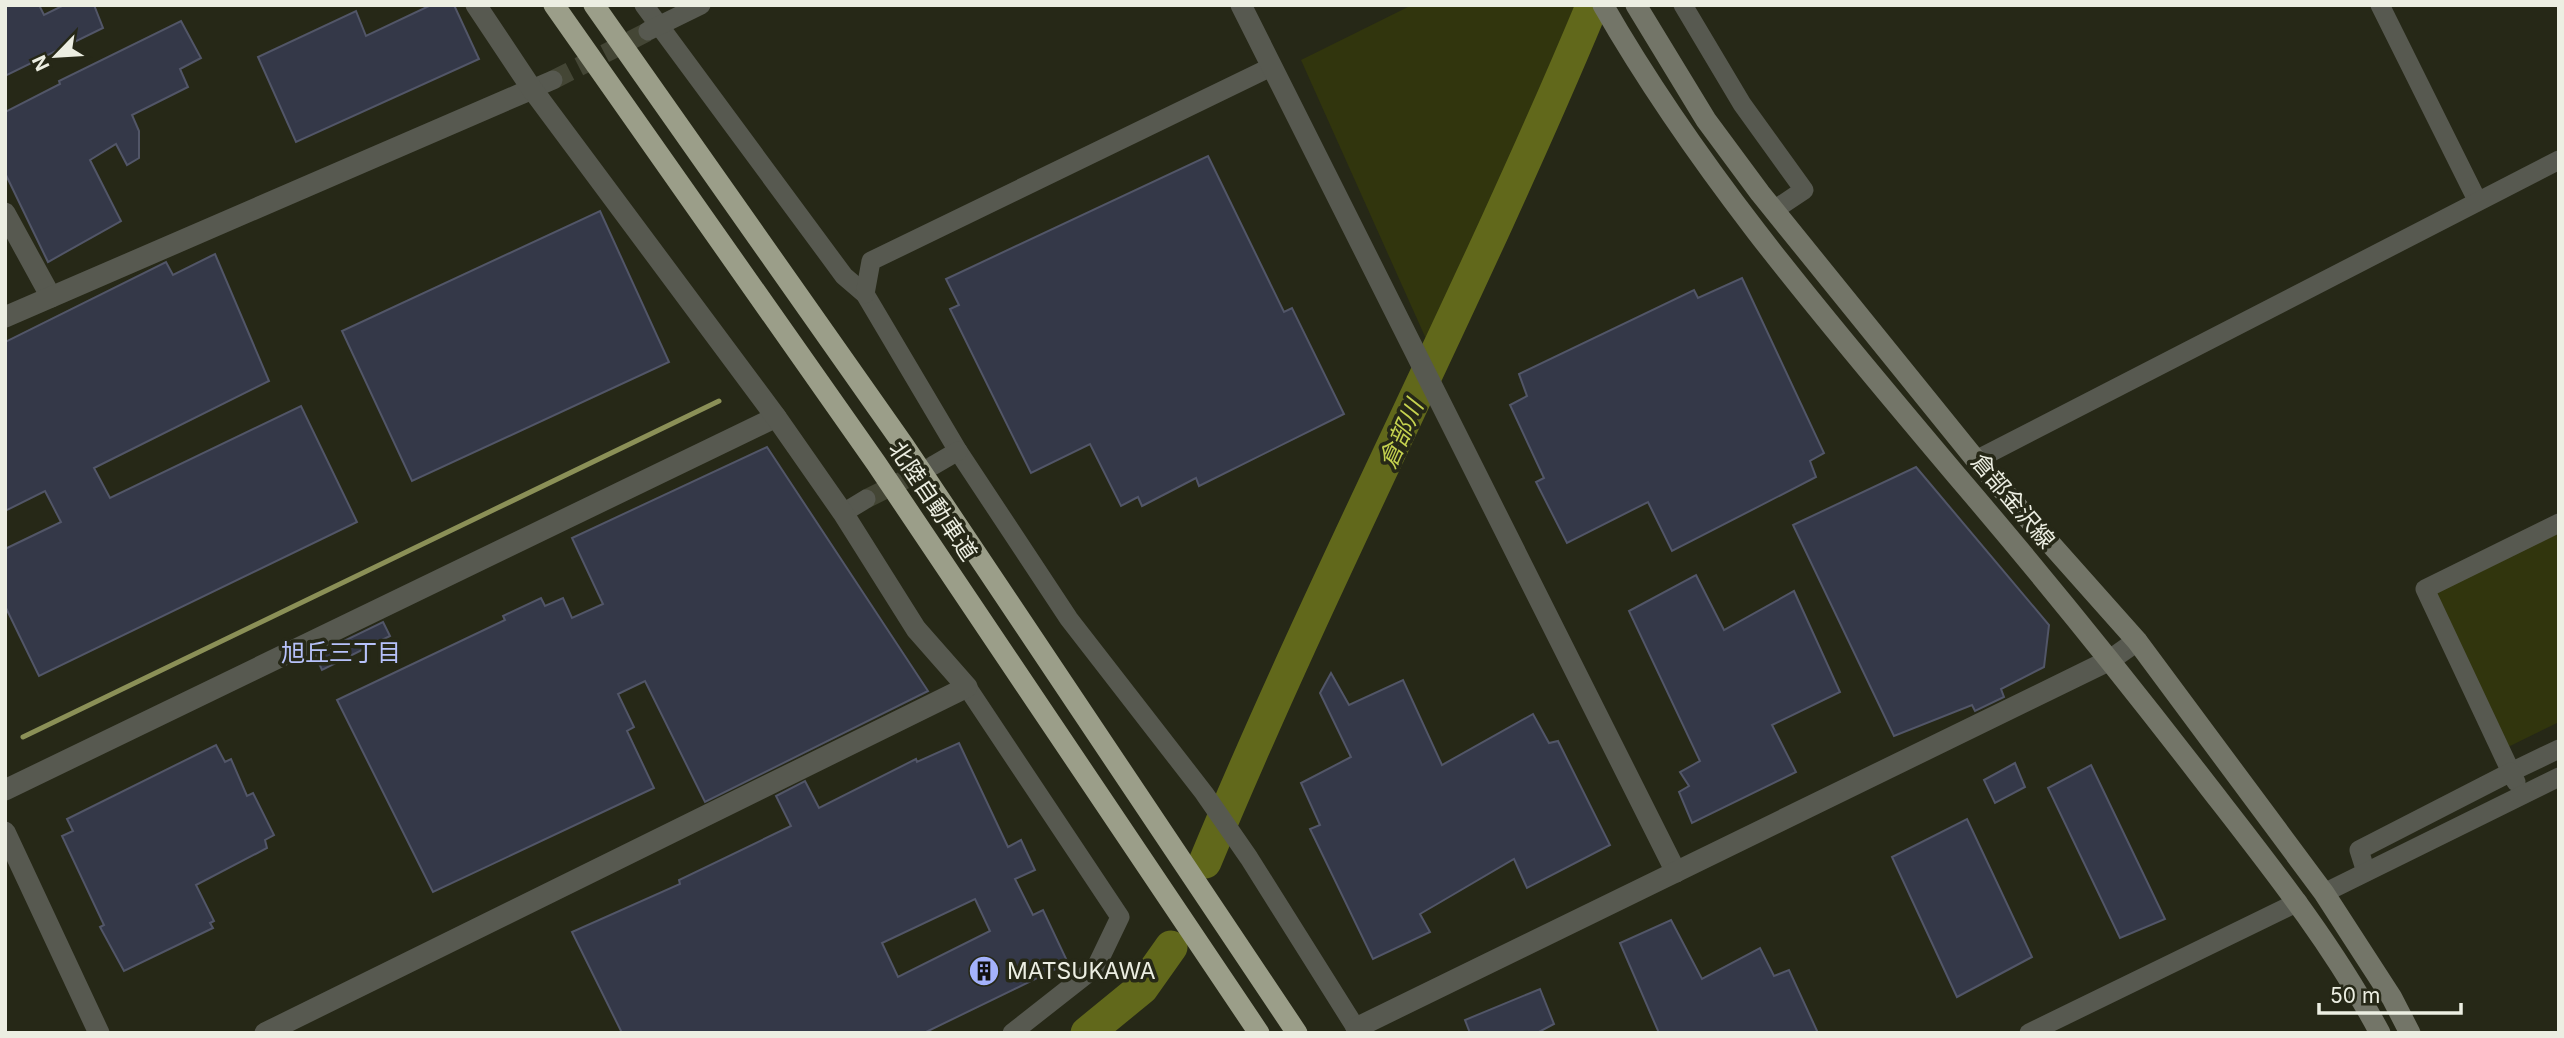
<svg xmlns="http://www.w3.org/2000/svg" width="2564" height="1038" font-family="Inter,'Noto Sans JP',sans-serif">
<style>
.green{fill:#31350d}
.lines{fill:none;stroke-linecap:round;stroke-linejoin:round}
.stream{stroke:#8b9057;stroke-width:5}
.river{stroke:#61681b;stroke-width:33}
.building{fill:#343848;stroke:#525668;stroke-width:2;fill-rule:evenodd}
.minor-tunnel{stroke:#444635;stroke-width:19;stroke-dasharray:19 10;stroke-linecap:butt}
.minor{stroke:#575950;stroke-width:19}
.tertiary{stroke:#575950;stroke-width:21}
.secondary{stroke:#737568;stroke-width:21}
.motorway{stroke:#9b9e89;stroke-width:21}
.labels{text-anchor:middle;dominant-baseline:central;stroke-width:7;stroke-linejoin:round;paint-order:stroke}
.street-label{font-size:23px;fill:#eceee2;stroke:#262817}
.poi-label{font-size:23px;fill:#eceee2;stroke:#262817;text-anchor:start}
.water-label{font-size:24px;font-style:italic;fill:#c5d24f;stroke:#262817}
.neighbourhood-label{font-size:24px;fill:#b7c2fa;stroke:#262817}
</style>
<rect width="100%" height="100%" fill="#262817"/>
<g class="green">
<path d="M1412 5 1577 6 1427 341 1301 60Z"/>
<path d="M2559 530V722L2504 749 2436 603 2437 591Z"/>
</g>
<g class="lines">
<path class="stream" d="M23 737 719 401"/>
<g class="river">
<path d="M1205 862C1324 575 1470 298 1590 11L1596 5"/>
<path d="M1087 1033 1142 988 1171 947"/>
</g>
</g>
<g class="building">
<path d="M5 5H39L44 15 64 5H94L103 28 5 76Z"/>
<path d="M431 5H454L479 59 296 142 258 57 356 11 366 36Z"/>
<path d="M181 21 201 58 180 69 188 87 132 115 139 131V158L127 165 116 144 90 160 121 221 48 262 5 173V112L60 84 59 81Z"/>
<path d="M1208 156 1284 312 1292 308 1344 414 1199 486 1196 478 1142 506 1138 497 1121 506 1090 444 1031 473 950 309 959 305 946 279Z"/>
<path d="M600 211 669 362 412 481 342 331Z"/>
<path d="M215 254 269 381 94 468 110 498 301 406 357 522 39 676 5 606V549L61 522 45 491 5 511V342L166 262 173 275Z"/>
<path d="M1742 278 1824 453 1810 461 1816 477 1672 551 1648 502 1567 543 1536 482 1544 478 1510 405 1527 396 1519 374 1694 290 1698 298Z"/>
<path d="M767 447 928 691 705 802 645 681 618 694 634 727 627 731 654 788 433 892 337 700 505 620 503 616 541 598 545 606 563 598 572 618 603 604 572 538Z"/>
<path d="M1916 467 2049 625 2044 667 2001 689 2004 697 1975 711 1972 705 1894 736 1793 525Z"/>
<path d="M1696 575 1724 630 1794 591 1840 692 1772 725 1796 772 1692 823 1679 792 1689 786 1680 772 1700 761 1629 611Z"/>
<path d="M383 622 390 636 322 670 315 655Z"/>
<path d="M1331 673 1349 705 1403 680 1442 765 1533 714 1549 743 1558 741 1610 845 1527 888 1514 859 1420 914 1430 932 1373 959 1310 829 1320 825 1301 783 1351 757 1320 693Z"/>
<path d="M959 743 1008 847 1021 840 1035 870 1015 879 1033 915 1043 910 1068 963 924 1033H622L572 932 680 884 679 880 791 826 776 796 805 781 819 808 916 759 917 762ZM975 899 990 931 898 977 882 943Z"/>
<path d="M216 745 225 762 231 759 247 796 253 793 274 835 265 840 267 848 196 885 214 921 210 923 213 928 124 971 100 927 104 925 62 836 73 831 67 819Z"/>
<path d="M2015 763 2025 787 1995 803 1984 780Z"/>
<path d="M2091 765 2165 919 2120 938 2048 788Z"/>
<path d="M1967 819 2032 957 1957 997 1892 857Z"/>
<path d="M1671 920 1702 979 1760 948 1774 976 1789 970 1818 1033H1659L1620 943Z"/>
<path d="M1540 989 1554 1024 1537 1033H1470L1465 1020Z"/>
</g>
<g class="lines">
<g class="minor-tunnel">
<path d="M553 80 647 32"/>
<path d="M866 499 934 465"/>
</g>
<g class="minor">
<path d="M644 5 844 276 865 294 958 451 1069 619 1204 793 1249 858 1359 1033"/>
<path d="M1683 5 1742 104 1804 190 1774 210"/>
<path d="M2380 5 2477 200"/>
<path d="M648 31 701 5"/>
<path d="M532 89 553 80"/>
<path d="M865 294 871 261 1271 67"/>
<path d="M1976 460 2559 160"/>
<path d="M934 465 958 451"/>
<path d="M843 513 866 499"/>
<path d="M2559 523 2425 589 2511 772 2559 749"/>
<path d="M967 687 1120 917 1096 967 1012 1033"/>
<path d="M2366 872 2359 850 2511 772 2516 782"/>
<path d="M2324 893 2559 777"/>
<path d="M2029 1033 2298 902"/>
</g>
<g class="tertiary">
<path d="M1241 5 1676 872"/>
<path d="M5 213 51 297"/>
<path d="M5 317 532 89"/>
<path d="M5 790 776 417"/>
<path d="M5 832 99 1033"/>
<path d="M1356 1028 2110 660 2137 641"/>
<path d="M265 1033 967 687 916 629 843 513 776 417 532 89 476 5"/>
</g>
<g class="secondary">
<path d="M1603 5C1701 176 1831 326 1957 476 2040 573 2120 672 2198 773 2262 856 2330 939 2380 1033"/>
<path d="M1636 5 1706 120 1760 193 1976 460 2137 641 2324 893 2392 998 2410 1033"/>
</g>
<g class="motorway">
<path d="M554 5 876 463 1259 1033"/>
<path d="M594 5 905 447 1297 1033"/>
</g>
</g>
<defs>
<g id="building-disc" transform="scale(1.575)"><circle r="9.5" fill="#a4b2fc" stroke="#262817"/><path d="M-4-6H4V6H1V3H-1V6H-4ZM-2.5-4.3h1.7v1.8h-1.7ZM.8-4.3h1.7v1.8H.8ZM-2.5-1h1.7V.8h-1.7ZM.8-1h1.7V.8H.8Z" fill="#111"/></g>
</defs>
<g fill-rule="evenodd">
<use href="#building-disc" x="984" y="971"/>
</g>
<g class="labels">
<g class="street-label">
<text transform="translate(933 501) rotate(56)">北陸自動車道</text>
<text transform="translate(2013 501) rotate(50)">倉部金沢線</text>
</g>
<g class="poi-label">
<text x="1007" y="971">MATSUKAWA</text>
</g>
<g class="water-label">
<text transform="translate(1401 434) rotate(-66)">倉部川</text>
</g>
<g class="neighbourhood-label">
<text x="341" y="652">旭丘三丁目</text>
</g>
</g>
<rect width="2564" height="1038" fill="none" stroke="#eceee2" stroke-width="14"/>
<g transform="translate(56 56) rotate(245)" stroke="#262817" stroke-width="5" paint-order="stroke">
<path d="M0-5L12 26L0 18L-12 26Z" fill="#eceee2"/>
<text y="-10" font-size="19" font-weight="bold" text-anchor="middle" fill="#eceee2">N</text>
</g>
<path d="M2319 1003v10h142v-10" fill="none" stroke="#eceee2" stroke-width="3.5"/>
<text x="2330" y="1003" font-size="21" fill="#eceee2" stroke="#262817" stroke-width="5" paint-order="stroke">50 m</text>
</svg>
